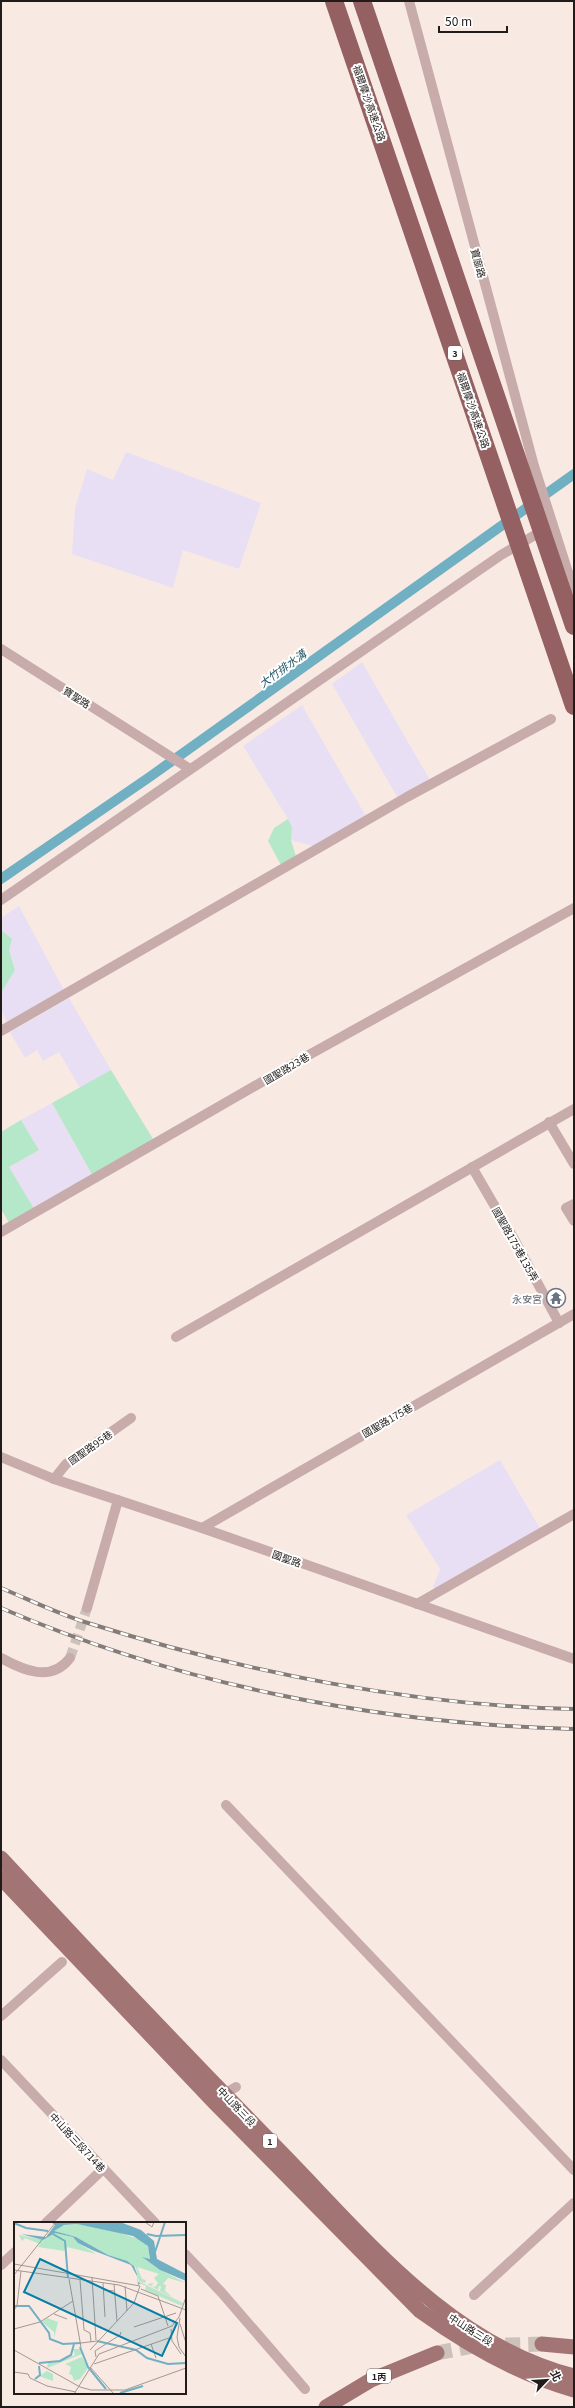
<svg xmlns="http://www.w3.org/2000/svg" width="575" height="2408" font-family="Georgia,'Noto Sans TC',serif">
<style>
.industrial{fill:#e9dff4}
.green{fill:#b5e7c9}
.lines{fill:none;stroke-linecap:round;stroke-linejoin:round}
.canal{stroke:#71b0c3;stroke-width:10}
.minor-tunnel{stroke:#cdc1bb;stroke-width:10;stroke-dasharray:10 5;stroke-linecap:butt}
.primary-tunnel{stroke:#cdc1bb;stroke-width:15;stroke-dasharray:15 8;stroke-linecap:butt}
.minor{stroke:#c7acab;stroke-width:10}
.primary{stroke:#a37474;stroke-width:15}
.rail-casing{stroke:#867c77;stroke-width:4}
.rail{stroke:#fff;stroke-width:2.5;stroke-dasharray:8;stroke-linecap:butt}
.motorway-bridge{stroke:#956061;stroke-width:18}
.labels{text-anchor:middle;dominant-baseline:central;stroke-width:4;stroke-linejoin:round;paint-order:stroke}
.shield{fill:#fff;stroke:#64605e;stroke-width:1}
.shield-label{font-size:9px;font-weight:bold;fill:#211c19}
.street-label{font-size:10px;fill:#211c19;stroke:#fff}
.worship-label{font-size:10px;fill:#5b616d;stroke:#fff;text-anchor:end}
.water-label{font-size:11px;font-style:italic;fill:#1f5462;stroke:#fff}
.inset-river{fill:none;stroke:#71b0c3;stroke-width:2}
.inset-road{fill:none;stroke:#a29892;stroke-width:1}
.view{fill:#077ea5;fill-opacity:0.15;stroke:#077ea5;stroke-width:2}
.inset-edge{fill:none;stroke:#211c19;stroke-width:2}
</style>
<rect width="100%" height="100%" fill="#f8eae3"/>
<g class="industrial">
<path d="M126 452 261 503 239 569 183 550 173 588 72 554 75 508 87 469 113 480Z"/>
<path d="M362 662 431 782 399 800 332 684Z"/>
<path d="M302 705 367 818 316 847 291 840 292 827 288 819 243 746Z"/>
<path d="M19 906 66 994 8 1025 1 1009V993L15 970 9 950 12 939 1 930V918Z"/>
<path d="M69 998 111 1070 80 1088 59 1052 43 1061 37 1050 25 1058 10 1032Z"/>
<path d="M52 1103 94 1178 36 1212 9 1167 39 1150 21 1120Z"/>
<path d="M500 1460 542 1532 439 1592 433 1587 440 1569 406 1515Z"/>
</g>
<g class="green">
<path d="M288 819 292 827 291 840 297 860 282 867 268 841 274 828Z"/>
<path d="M1 930 12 939 9 950 15 970 1 993Z"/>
<path d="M111 1070 153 1139 94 1178 52 1103Z"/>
<path d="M21 1120 39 1150 9 1167 36 1212 11 1226 1 1209V1132Z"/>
</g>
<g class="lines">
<path class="canal" d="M1 879 151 776 574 474"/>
<path class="minor-tunnel" d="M70 1658 87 1608"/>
<path class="primary-tunnel" d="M437 2353 473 2346 542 2344"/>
<g class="minor">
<path d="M409 1 534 466 574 591"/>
<path d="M1 649 190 769"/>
<path d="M1 900 501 555 552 525"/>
<path d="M1 1031 407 797 551 719"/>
<path d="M549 1122 574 1164"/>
<path d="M472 1167 515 1241 559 1323"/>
<path d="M574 1204 566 1208 574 1221"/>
<path d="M1 1232 307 1056 574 908"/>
<path d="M176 1337 574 1109"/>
<path d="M1 1457 54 1479 202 1528 574 1659"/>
<path d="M54 1479 66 1464 131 1418"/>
<path d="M202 1528 574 1314"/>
<path d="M417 1604 574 1514"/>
<path d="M87 1608 118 1500"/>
<path d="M1 1658C23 1670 51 1683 70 1658"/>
<path d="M226 1805 574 2170"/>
<path d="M1 2016 62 1962"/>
<path d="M1 2060 155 2223"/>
<path d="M224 2094 236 2087"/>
<path d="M46 2223 103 2169"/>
<path d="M185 2254 222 2293 305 2389"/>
<path d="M1 2265 15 2252"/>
<path d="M474 2295 574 2203"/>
</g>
<g class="primary">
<path d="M1 1858C91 1955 182 2051 274 2145 363 2235 446 2343 574 2376"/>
<path d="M1 1878 215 2103 420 2311C467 2345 518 2374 574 2390"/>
<path d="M542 2344 574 2347"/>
<path d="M326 2407 371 2380 437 2353"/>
</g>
<g class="rail-casing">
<g id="rail">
<path d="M1 1588C30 1600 58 1614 88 1623 240 1671 414 1706 574 1709"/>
<path d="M1 1608C181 1685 379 1724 574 1729"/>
</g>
</g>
<use href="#rail" class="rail"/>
<g class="motorway-bridge">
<path d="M334 1 574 706"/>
<path d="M362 1 574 626"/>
</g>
</g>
<defs>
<g id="temple-ring" transform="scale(1)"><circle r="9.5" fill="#fff" stroke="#6b7280" stroke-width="1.5"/><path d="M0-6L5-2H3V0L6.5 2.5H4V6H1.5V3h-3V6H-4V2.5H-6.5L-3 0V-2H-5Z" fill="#6b7280"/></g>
</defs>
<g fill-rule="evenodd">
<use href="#temple-ring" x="556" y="1298"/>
</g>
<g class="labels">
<g class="shield">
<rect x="448" y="346" width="14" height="14" rx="3"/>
<rect x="263" y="2134" width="14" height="14" rx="3"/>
<rect x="367" y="2369" width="24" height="14" rx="3"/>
</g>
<g class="shield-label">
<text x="455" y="353">3</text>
<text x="270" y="2141">1</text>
<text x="379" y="2376">1丙</text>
</g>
<g class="street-label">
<text transform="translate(370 103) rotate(71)">福爾摩沙高速公路</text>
<text transform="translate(479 263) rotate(75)">寶廍路</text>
<text transform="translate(474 410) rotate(71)">福爾摩沙高速公路</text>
<text transform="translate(77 697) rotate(32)">寶聖路</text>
<text transform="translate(286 1068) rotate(-30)">國聖路23巷</text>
<text transform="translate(516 1244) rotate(61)">國聖路175巷135弄</text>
<text transform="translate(387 1420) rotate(-30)">國聖路175巷</text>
<text transform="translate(90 1447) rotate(-35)">國聖路95巷</text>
<text transform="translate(287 1558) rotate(19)">國聖路</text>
<text transform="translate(237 2106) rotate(46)">中山路三段</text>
<text transform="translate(78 2142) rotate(47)">中山路三段714巷</text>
<text transform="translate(471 2329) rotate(32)">中山路三段</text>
</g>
<g class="worship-label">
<text x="542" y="1298">永安宮</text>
</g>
<g class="water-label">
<text transform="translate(282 668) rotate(-36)">大竹排水溝</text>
</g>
</g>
<g transform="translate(14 2222)">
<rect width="172" height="172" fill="#f8eae3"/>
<path d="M63 2 103 10 127 18 134 24 136 37 129 35 146 48 172 61 154 56 149 62 152 63 151 69 158 75 146 69 147 64H145L144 68 133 62 140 61 137 64 141 65 144 61 140 56 145 52 123 45 128 57 132 58 131 61 125 60 122 46 118 42 94 33 62 15 39 10 45 4ZM41 11 59 15 64 21 82 32 53 25 50 29 24 25 26 22 11 16 8 19 5 13 29 18ZM132 64 169 81 168 84 131 68ZM33 96 44 100 40 116V110L28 100ZM59 127H66L68 132 33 146 34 141 44 140 61 133ZM68 135 74 146 66 157 60 159 58 153 55 152 57 145 51 142ZM33 149 39 152V159L25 154Z" fill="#b5e7c9"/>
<path d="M37 0H106L127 8 140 19 143 37 172 52V59L146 48 131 37 128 35 136 37 134 24 119 14 63 2 50 3 40 9 62 15 94 33 113 39 120 44 123 52 124 60 172 82 127 61 124 63 123 54 117 43 78 28 64 21 59 15 41 11 29 18 7 12 32 15 41 3Z" fill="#71b0c3"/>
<path class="inset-river" d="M0 1 12 6 34 9M39 12 51 19 54 56M133 12 142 14 172 13M141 30 151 0M0 84H15L35 111 36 117 49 122 67 121M83 119 122 128 133 136 154 142 172 141M66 125 74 145 92 167M25 141 46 139 57 133 60 122M21 157 26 153 25 144M106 171 129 164"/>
<path class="inset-road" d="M131 0 138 5 140 0M0 42 126 64 120 81 76 128M0 48 105 63 172 88M0 53 42 0M78 55 82 118M55 57 67 125M66 58 70 108 76 111 77 120M89 61 91 95M100 62 103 99M111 64 113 89M127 67 144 74 154 104M89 68 101 69M0 88 3 84 7 49M40 92 53 97M166 96 163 115 165 125 172 135M166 102 172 121M120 105 162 91M0 107 26 100 59 79M157 107 158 119 167 132M67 121 83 119M137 122 142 136M0 128 66 165 77 168H111L172 146M82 135 81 129 106 113 107 110M80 142 155 116M76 145 100 172M0 150 14 152 16 156 33 164 62 170M60 172 85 132 158 104 165 95 172 75"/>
<path class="view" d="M26 37 163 101 148 134 10 70Z"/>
<rect width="172" height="172" class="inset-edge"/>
</g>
<rect width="575" height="2408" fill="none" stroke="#211c19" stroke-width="4"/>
<g transform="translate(547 2380) rotate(65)" stroke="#ffffff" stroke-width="3" paint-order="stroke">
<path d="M0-3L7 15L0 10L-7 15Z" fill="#211c19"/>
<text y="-6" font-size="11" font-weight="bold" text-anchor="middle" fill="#211c19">北</text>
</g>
<path d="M439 26v6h68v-6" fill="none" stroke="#211c19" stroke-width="2"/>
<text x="445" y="26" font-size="12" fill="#211c19" stroke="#ffffff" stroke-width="3" paint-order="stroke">50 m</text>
</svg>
